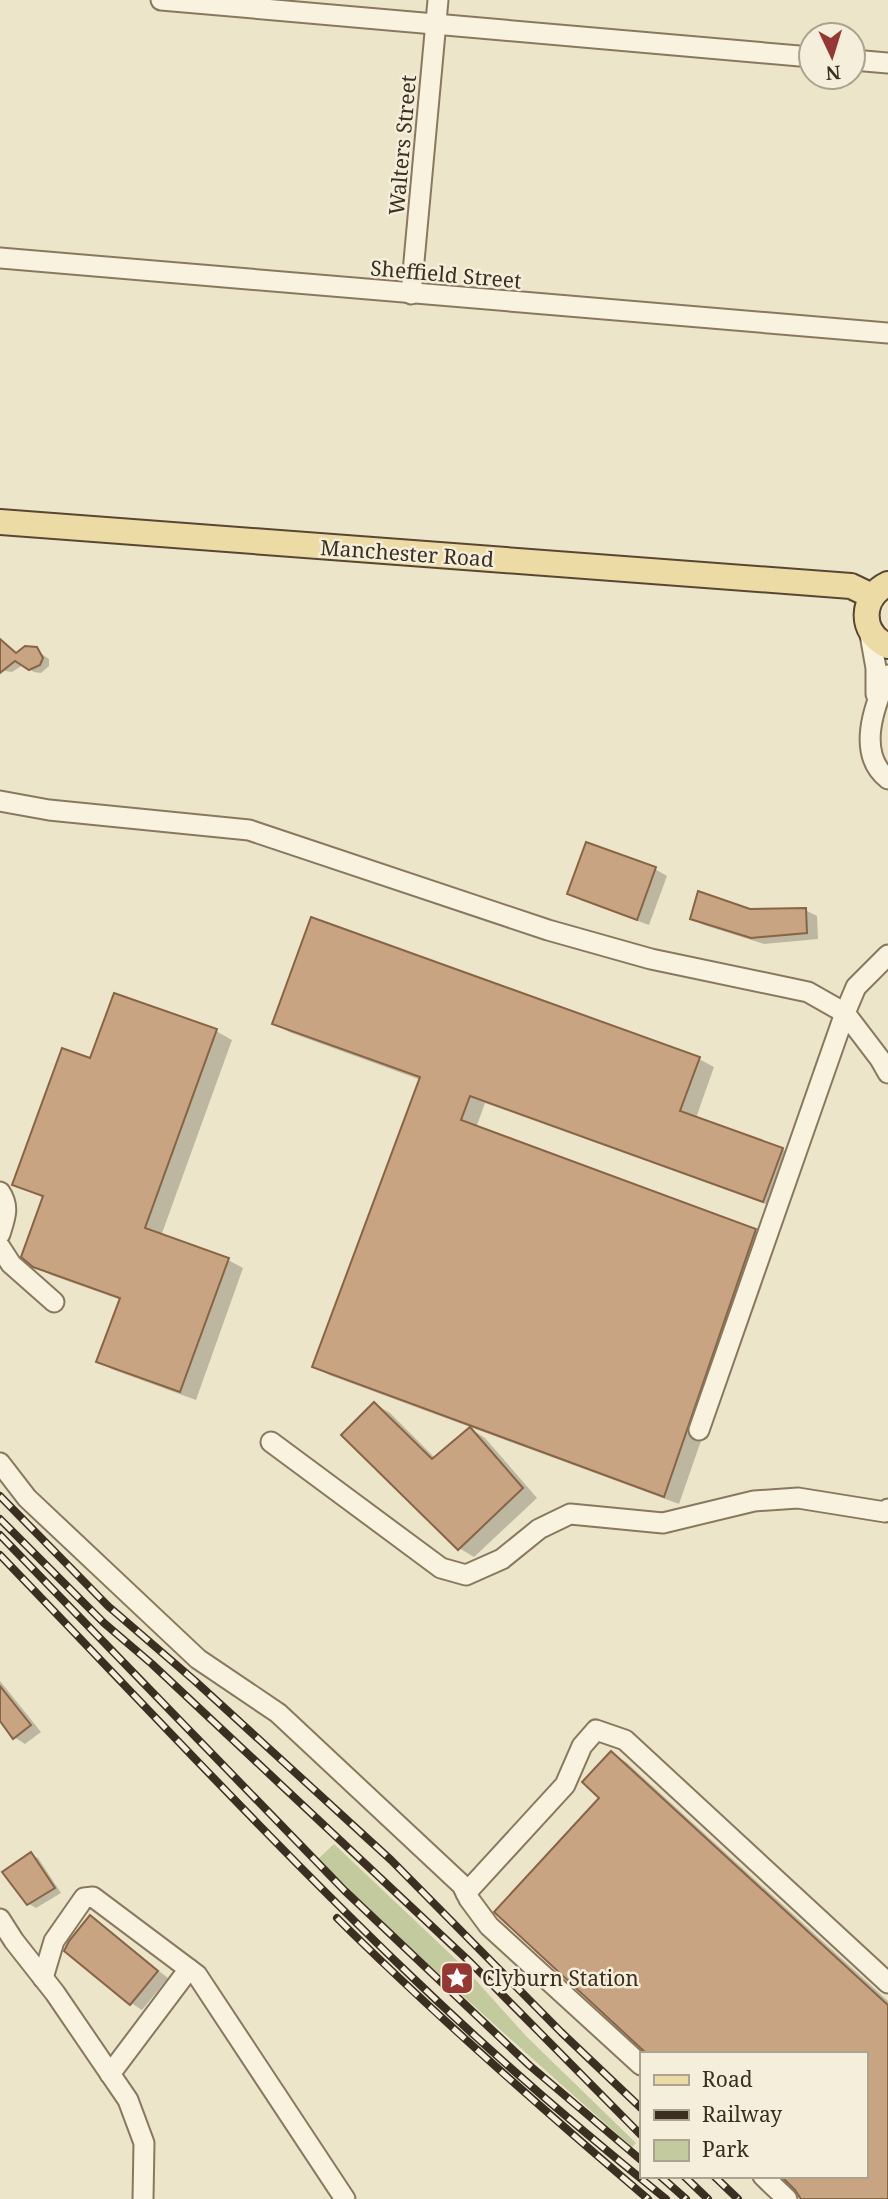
<svg xmlns="http://www.w3.org/2000/svg" width="888" height="2199" font-family="'Noto Serif',serif">
<style>
.green{fill:#c3cb9e}
.shadow{fill:#0003}
.building{fill:#c9a482;stroke:#876446;stroke-width:2}
.lines{fill:none;stroke-linecap:round;stroke-linejoin:round}
.minor-casing{stroke:#89785f;stroke-width:23}
.major-casing{stroke:#584633;stroke-width:28}
.minor{stroke:#f8f2de;stroke-width:19}
.major{stroke:#eddba5;stroke-width:24}
.rail-casing{stroke:#3b2f22;stroke-width:8}
.rail{stroke:#f5eeda;stroke-width:5;stroke-dasharray:16;stroke-linecap:butt}
.labels{text-anchor:middle;dominant-baseline:central;stroke-width:5;stroke-linejoin:round;paint-order:stroke}
.street-label{font-size:21px;fill:#3b2f22;stroke:#f5eeda}
.poi-label{font-size:21px;fill:#3b2f22;stroke:#f5eeda;text-anchor:start}
</style>
<rect width="100%" height="100%" fill="#ede5ca"/>
<path class="green" d="M334 1844 464 1967 526 2036 636 2143 632 2147C525 2053 420 1959 318 1859Z"/>
<g class="shadow">
<path d="M0 647 17 654 33 648 49 659V666L41 673 34 672 23 665 12 672 5 671 0 668Z"/>
<path d="M587 844 655 869 667 876 649 925 580 900 569 893Z"/>
<path d="M805 910 817 916 818 939 764 944 704 925 692 919 750 911Z"/>
<path d="M115 995 216 1031 232 1040 161 1236 228 1260 243 1268 196 1400 114 1370 98 1362 121 1300 51 1275 34 1266 44 1198 14 1184 91 1061Z"/>
<path d="M274 1023 699 1059 714 1067 696 1118 782 1149 797 1158 779 1209 485 1103 476 1128 756 1231 771 1240 679 1504 329 1375 314 1366 421 1080 289 1032Z"/>
<path d="M375 1404 390 1413 435 1458 472 1428 471 1429 485 1438 537 1498 474 1557 459 1548Z"/>
<path d="M0 1681 41 1732 25 1744 14 1737 0 1718Z"/>
<path d="M611 1753 626 1762 888 2001V2199H803L865 2176V2054L602 1798Z"/>
<path d="M31 1854 38 1858 61 1893 36 1908 29 1904 5 1872Z"/>
<path d="M90 1918 168 1978 142 2010 131 2003Z"/>
</g>
<g class="building">
<path d="M0 639 16 653 25 646 37 647 43 658 40 665 29 670 15 661 0 673Z"/>
<path d="M586 842 656 867 637 920 567 894Z"/>
<path d="M698 891 750 909 806 908 807 933 751 938 690 919Z"/>
<path d="M311 917 700 1057 680 1111 783 1148 763 1202 470 1096 461 1120 756 1229 664 1497 312 1367 420 1077 272 1024Z"/>
<path d="M114 993 217 1029 145 1228 229 1258 180 1392 96 1362 120 1298 33 1267 21 1257 43 1196 12 1185 62 1048 90 1058Z"/>
<path d="M374 1402 432 1459 470 1427 523 1488 458 1550 341 1435Z"/>
<path d="M0 1686 31 1725 13 1739 0 1721Z"/>
<path d="M611 1751 888 2005V2199H801L795 2190 781 2176H865V2054H647L494 1912 599 1798 582 1782Z"/>
<path d="M31 1852 55 1888 27 1905 2 1872Z"/>
<path d="M90 1915 158 1971 130 2005 64 1951 69 1941Z"/>
</g>
<g class="lines">
<g class="minor-casing">
<g id="minor">
<path d="M161 0 811 57"/>
<path d="M853 60 888 63"/>
<path d="M0 258 888 333"/>
<path d="M411 294 438 0"/>
<path d="M869 629 876 668V694"/>
<path d="M888 675C874 706 856 754 888 779"/>
<path d="M0 801 49 810 249 830 548 930 651 959 808 992 845 1013 880 1059 888 1073"/>
<path d="M0 1192C10 1207 5 1218 0 1234"/>
<path d="M0 1247 11 1264 54 1302"/>
<path d="M699 1430 845 1013 856 987 888 955"/>
<path d="M271 1442 441 1568 466 1575 502 1559 539 1529 570 1514 663 1523 754 1501 798 1498 885 1512 888 1509"/>
<path d="M0 1463 27 1498 198 1659 278 1713 462 1885 469 1899 489 1926 641 2065"/>
<path d="M466 1893 565 1785 582 1746 596 1730 625 1740 888 1983"/>
<path d="M0 1919 14 1941 55 1993 128 2100 144 2143 143 2199"/>
<path d="M43 1978 54 1941 84 1898 93 1897 197 1975 345 2199"/>
<path d="M110 2074 189 1969"/>
<path d="M763 2176 787 2199"/>
</g>
</g>
<g class="major-casing">
<g id="major">
<path d="M0 522 851 586 872 596"/>
<path d="M888 584C860 597 859 633 888 646"/>
</g>
</g>
<use href="#minor" class="minor"/>
<use href="#major" class="major"/>
<g class="rail-casing">
<g id="rail">
<path d="M0 1496 108 1606 195 1681 391 1860 561 2032 641 2108"/>
<path d="M0 1519 104 1623 152 1664 471 1963 641 2135"/>
<path d="M0 1535 345 1891 529 2065 641 2160"/>
<path d="M0 1555C136 1696 269 1840 411 1976 492 2054 578 2128 666 2199"/>
<path d="M337 1918C436 2016 541 2108 648 2199"/>
<path d="M660 2176 686 2199"/>
<path d="M684 2176 708 2199"/>
<path d="M714 2176 738 2199"/>
</g>
</g>
<use href="#rail" class="rail"/>
</g>
<defs>
<g id="sight-square" transform="scale(1.75)"><rect x="-9" y="-9" width="18" height="18" rx="4" fill="#953732" stroke="#f5eeda"/><path d="M0-6L1.8-2.2L6-1.7L2.9 1.2L3.7 5.4L0 3.3L-3.7 5.4L-2.9 1.2L-6-1.7L-1.8-2.2Z" fill="#fff"/></g>
</defs>
<g fill-rule="evenodd">
<use href="#sight-square" x="457" y="1978"/>
</g>
<g class="labels">
<g class="street-label">
<text transform="translate(402 145) rotate(-85)">Walters Street</text>
<text transform="translate(446 274) rotate(5)">Sheffield Street</text>
<text transform="translate(407 553) rotate(4)">Manchester Road</text>
</g>
<g class="poi-label">
<text x="482" y="1978">Clyburn Station</text>
</g>
</g>
<rect x="640" y="2052" width="228" height="126" fill="#f5eeda" stroke="#aba290" stroke-width="2"/>
<rect x="654" y="2075" width="35" height="10" fill="#eddba5" stroke="#aba290" stroke-width="2"/>
<text x="702" y="2087" font-size="21" fill="#3b2f22">Road</text>
<rect x="654" y="2110" width="35" height="10" fill="#3b2f22" stroke="#aba290" stroke-width="2"/>
<text x="702" y="2122" font-size="21" fill="#3b2f22">Railway</text>
<rect x="654" y="2140" width="35" height="21" fill="#c3cb9e" stroke="#aba290" stroke-width="2"/>
<text x="702" y="2157" font-size="21" fill="#3b2f22">Park</text>
<g transform="translate(832 56) rotate(176)"><circle r="33" fill="#f5eeda" stroke="#aba290" stroke-width="2"/>
<path d="M0-5L12 26L0 18L-12 26Z" fill="#953732"/>
<text y="-10" font-size="19" font-weight="bold" text-anchor="middle" fill="#3b2f22">N</text>
</g>
</svg>
